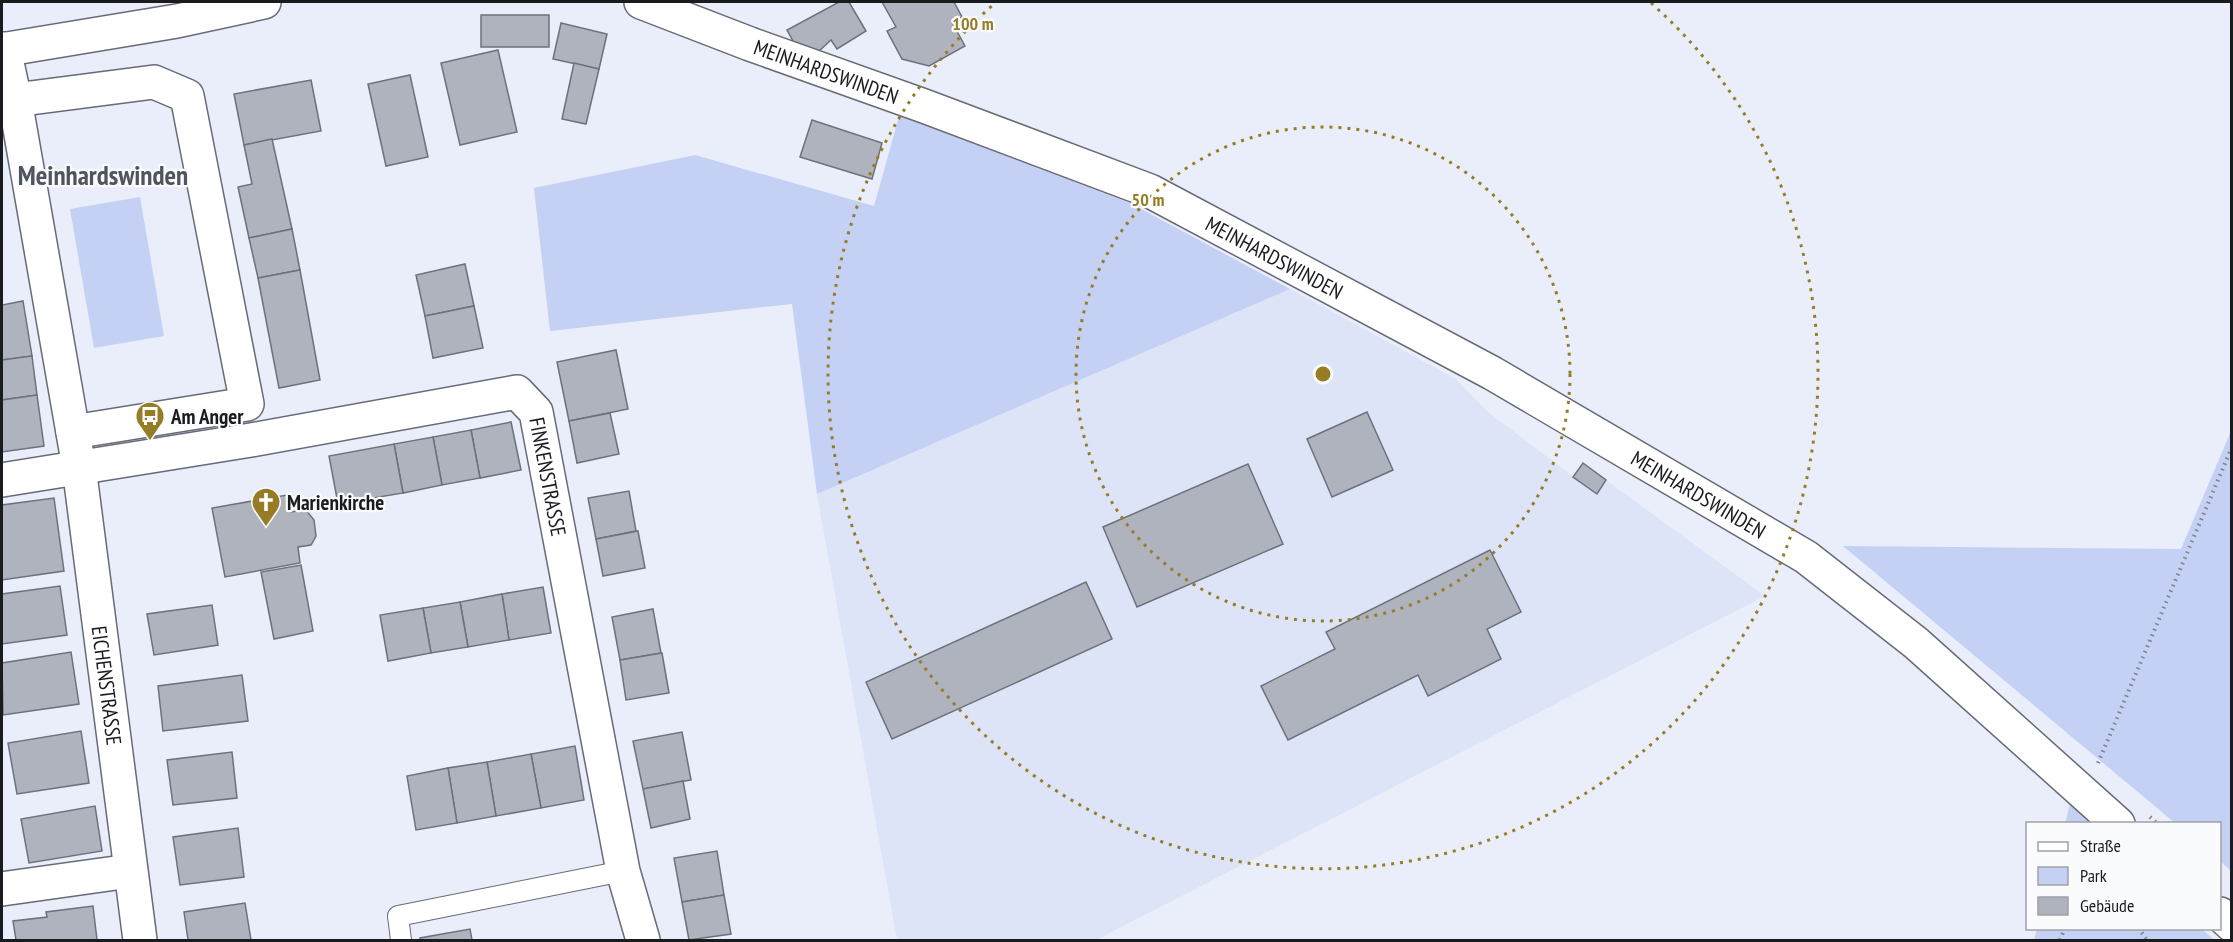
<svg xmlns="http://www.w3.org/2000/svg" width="2233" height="942" font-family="'PT Sans Narrow',sans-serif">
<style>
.built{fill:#dee4f7}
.green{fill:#c4d1f5}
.building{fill:#afb3be;stroke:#6d717b;stroke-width:1.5}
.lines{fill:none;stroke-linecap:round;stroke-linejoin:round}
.lane-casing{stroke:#676b76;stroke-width:22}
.street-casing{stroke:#676b76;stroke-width:36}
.secondary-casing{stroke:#676b76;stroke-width:36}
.path{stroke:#7f828a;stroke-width:4;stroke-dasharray:1.5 4.5;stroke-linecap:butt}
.lane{stroke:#fff;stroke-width:20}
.street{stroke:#fff;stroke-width:33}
.secondary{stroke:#fff;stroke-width:33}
.ring{fill:none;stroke:#967d25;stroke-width:3;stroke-dasharray:3 6}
.labels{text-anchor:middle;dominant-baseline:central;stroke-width:4.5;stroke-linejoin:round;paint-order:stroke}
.street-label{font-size:21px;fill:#1a1b1f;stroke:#fafbfd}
.poi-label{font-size:21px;font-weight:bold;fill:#1a1b1f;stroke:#fafbfd;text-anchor:start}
.district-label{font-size:27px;font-weight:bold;fill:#50545e;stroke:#fafbfd}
.centre{fill:#967d25;stroke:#fafbfd;stroke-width:3}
.ring-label{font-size:18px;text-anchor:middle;font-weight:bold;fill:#967d25;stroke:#fafbfd;stroke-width:4.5;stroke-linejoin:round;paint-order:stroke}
</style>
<rect width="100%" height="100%" fill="#e9eefa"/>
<path class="built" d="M1290 289 1456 379 1488 412 1596 494 1606 480 1765 596 1096 940H897L817 494Z"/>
<g class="green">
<path d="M900 113 1130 203 1290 289 817 494 792 304 550 331 534 188 695 155 874 206Z"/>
<path d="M140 197 164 336 94 348 70 209Z"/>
<path d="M2231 431 2232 871H2231L2220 861V824L2175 823 1843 546 2181 549Z"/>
<path d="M2071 799 2096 824H2065Z"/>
<path d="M2037 929H2202L2214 940H2034Z"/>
</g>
<g class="building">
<path d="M839 2H849L866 31 837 49 831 40 818 52 797 48 787 30Z"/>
<path d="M882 2H954L962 17 952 22 965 46 929 66 902 59 887 31 896 27Z"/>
<rect x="481" y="15" width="68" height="32"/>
<path d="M561 23 607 34 599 69 553 59Z"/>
<path d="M498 50 517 132 460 145 441 63Z"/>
<path d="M574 63 599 69 586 124 562 119Z"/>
<path d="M410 75 428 157 386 166 368 84Z"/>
<path d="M311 80 321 131 244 145 234 94Z"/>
<path d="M812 120 882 143 872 179 800 157Z"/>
<path d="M272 139 292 229 249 238 238 187 252 184 244 145Z"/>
<path d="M292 229 300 270 258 278 249 238Z"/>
<path d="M465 264 474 306 425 316 416 275Z"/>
<path d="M300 270 320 380 279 388 258 278Z"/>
<path d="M23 301 32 356 2 360V305Z"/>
<path d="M474 306 483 348 433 358 425 316Z"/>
<path d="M616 350 628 409 569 421 557 362Z"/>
<path d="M32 356 37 395 2 400V360Z"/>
<path d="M37 395 44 446 2 452V400Z"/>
<path d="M1367 412 1393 470 1332 497 1307 439Z"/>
<path d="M610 413 619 454 577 463 569 421Z"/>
<path d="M511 422 521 470 480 478 471 430Z"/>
<path d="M471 430 480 478 442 485 433 437Z"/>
<path d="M433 437 442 485 403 493 394 444Z"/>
<path d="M394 444 403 493 338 504 329 456Z"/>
<path d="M1583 463 1606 480 1597 494 1573 477Z"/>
<path d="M1248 464 1283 544 1137 607 1103 527Z"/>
<path d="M629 491 636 531 596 539 588 498Z"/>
<path d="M287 495 290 512 306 510 314 520 316 536 311 545 298 547 300 563 225 577 212 508Z"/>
<path d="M54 498 64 571 2 580V505Z"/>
<path d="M638 531 645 568 603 576 596 539Z"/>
<path d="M1490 550 1521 612 1487 629 1501 659 1428 696 1418 675 1288 740 1261 686 1335 649 1326 632Z"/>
<path d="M301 565 313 631 274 639 261 572Z"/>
<path d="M1086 582 1112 639 892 739 866 682Z"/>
<path d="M60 586 67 635 2 644V594Z"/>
<path d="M543 587 551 633 509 640 502 594Z"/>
<path d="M502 594 509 640 468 647 460 602Z"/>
<path d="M460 602 468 647 431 653 423 608Z"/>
<path d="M212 605 218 645 154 655 147 614Z"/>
<path d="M423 608 431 653 388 661 380 615Z"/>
<path d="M653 609 661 653 620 660 612 617Z"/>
<path d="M71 652 79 704 3 715 2 663Z"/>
<path d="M662 653 669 693 626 700 620 660Z"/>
<path d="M242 675 248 721 163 731 158 686Z"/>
<path d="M81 731 89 783 17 794 8 743Z"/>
<path d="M682 732 691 780 643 789 633 741Z"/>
<path d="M575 746 584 800 541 808 531 754Z"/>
<path d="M232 752 237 798 173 805 167 760Z"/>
<path d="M531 754 541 808 496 816 487 762Z"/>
<path d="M487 762 496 816 457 823 448 768Z"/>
<path d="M448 768 457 823 416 830 407 776Z"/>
<path d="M683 781 690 819 651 828 643 789Z"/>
<path d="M95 806 102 851 29 863 21 819Z"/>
<path d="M238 828 244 877 180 885 173 837Z"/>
<path d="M717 851 724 895 682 902 674 858Z"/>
<path d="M724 895 731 934 689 940 682 902Z"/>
<path d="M245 903 251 940H188L184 912Z"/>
<path d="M93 906 97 940H16L13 921 47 917 46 912Z"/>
<path d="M470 929 472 940H420V938Z"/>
</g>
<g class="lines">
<g class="lane-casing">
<path id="lane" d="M401 940 398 916 623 871"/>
</g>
<g class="street-casing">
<g id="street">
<path id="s1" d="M641 2 750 44 924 106 1150 191 1492 373 1806 557 1916 643 2118 824"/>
<path id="s2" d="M4 49 15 100 79 467 140 940"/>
<path d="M15 100 154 82 187 96 247 404 73 432"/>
<path id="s3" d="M2 480 251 440 517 392 536 412 623 871 643 940"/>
<path d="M2 889 130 871"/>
<path d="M2220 914 2232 925"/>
</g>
</g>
<g class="secondary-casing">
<path id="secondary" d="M2 50 177 21 264 2"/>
</g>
<g class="path">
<path d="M2098 763 2232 447"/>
<path d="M2150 817 2158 824"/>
<path d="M2138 928 2147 940"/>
<path d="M2060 940 2065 928"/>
</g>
<use href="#lane" class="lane"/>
<use href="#street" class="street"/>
<use href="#secondary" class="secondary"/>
</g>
<g class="ring">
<circle cx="1323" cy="374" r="247"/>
<path d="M1651 3A495 495 0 1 1 995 3"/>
</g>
<defs>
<g id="bus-pin" transform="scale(1.5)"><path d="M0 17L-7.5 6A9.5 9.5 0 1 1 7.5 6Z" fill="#967d25" stroke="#fafbfd"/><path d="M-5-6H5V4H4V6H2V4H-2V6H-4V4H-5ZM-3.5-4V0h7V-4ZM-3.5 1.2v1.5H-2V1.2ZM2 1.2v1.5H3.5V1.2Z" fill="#fff"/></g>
<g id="church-pin" transform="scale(1.5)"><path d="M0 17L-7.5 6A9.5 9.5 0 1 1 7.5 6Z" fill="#967d25" stroke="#fafbfd"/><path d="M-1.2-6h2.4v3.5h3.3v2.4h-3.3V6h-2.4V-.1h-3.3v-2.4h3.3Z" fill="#fff"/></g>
</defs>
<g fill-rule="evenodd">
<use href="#bus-pin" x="150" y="416"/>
<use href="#church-pin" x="266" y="502"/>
</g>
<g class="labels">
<g class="street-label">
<text stroke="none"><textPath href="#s1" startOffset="198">MEINHARDSWINDEN</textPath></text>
<text stroke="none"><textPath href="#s1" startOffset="684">MEINHARDSWINDEN</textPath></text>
<text stroke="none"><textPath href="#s3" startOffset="616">FINKENSTRASSE</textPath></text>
<text stroke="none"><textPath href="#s1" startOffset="1170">MEINHARDSWINDEN</textPath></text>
<text stroke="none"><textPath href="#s2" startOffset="645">EICHENSTRASSE</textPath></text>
</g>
<g class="poi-label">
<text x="171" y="416">Am Anger</text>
<text x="287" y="502">Marienkirche</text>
</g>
<g class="district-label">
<text x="103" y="175">Meinhardswinden</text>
</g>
</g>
<circle cx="1323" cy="374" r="9" class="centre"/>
<g class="ring-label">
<text x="973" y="30">100 m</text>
<text x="1148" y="206">50 m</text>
</g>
<rect width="2233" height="942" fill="none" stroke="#1a1b1f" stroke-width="6"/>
<rect x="2026" y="822" width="195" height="108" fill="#fafbfd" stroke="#a0a1a4" stroke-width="1.5"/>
<rect x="2038" y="842" width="30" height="9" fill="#ffffff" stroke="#a0a1a4" stroke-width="1.5"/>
<text x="2080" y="852" font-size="18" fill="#1a1b1f">Straße</text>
<rect x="2038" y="867" width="30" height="18" fill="#c4d1f5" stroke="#a0a1a4" stroke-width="1.5"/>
<text x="2080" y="882" font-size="18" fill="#1a1b1f">Park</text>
<rect x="2038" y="897" width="30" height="18" fill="#afb3be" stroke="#a0a1a4" stroke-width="1.5"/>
<text x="2080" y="912" font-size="18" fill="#1a1b1f">Gebäude</text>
</svg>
